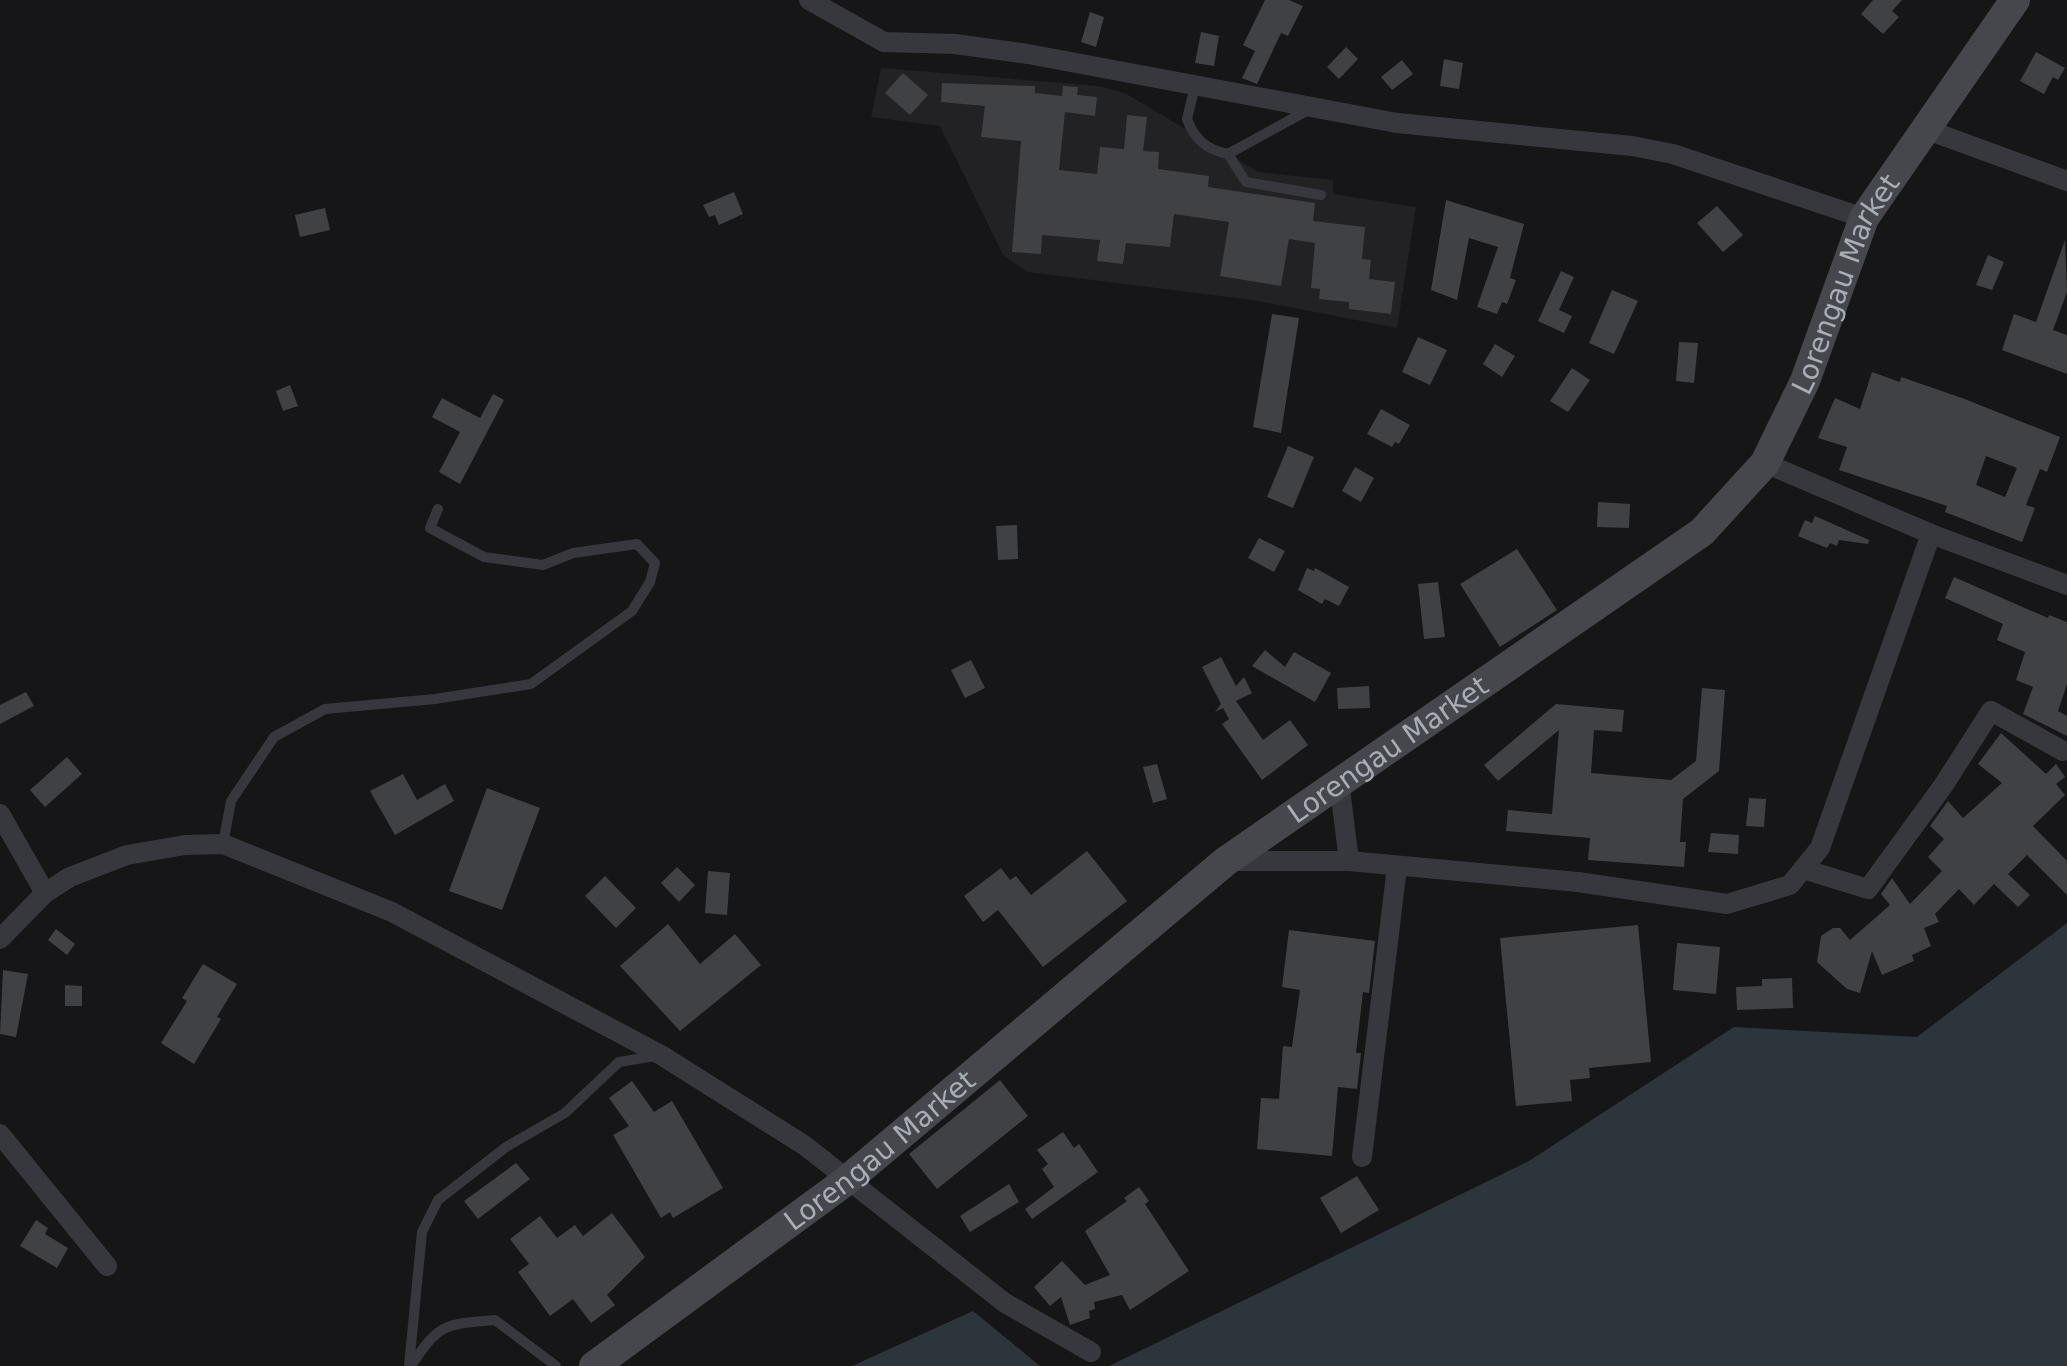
<svg xmlns="http://www.w3.org/2000/svg" width="2067" height="1366" font-family="'DejaVu Sans',sans-serif">
<style>
.built{fill:#222225}
.water{fill:#2c353c}
.building{fill:#404145;fill-rule:evenodd}
.lines{fill:none;stroke-linecap:round;stroke-linejoin:round}
.lane{stroke:#37383d;stroke-width:10}
.street{stroke:#37383d;stroke-width:20}
.secondary{stroke:#45474d;stroke-width:30}
.labels{text-anchor:middle;dominant-baseline:central;stroke-width:7;stroke-linejoin:round;paint-order:stroke}
.street-label{font-size:28px;fill:#a8adb8;stroke:#111113}
</style>
<rect width="100%" height="100%" fill="#161618"/>
<path class="built" d="M881 68 1098 86 1125 93 1258 172 1333 180V194L1416 207 1397 328 1253 300 1028 272 1003 255 940 126 871 117Z"/>
<g class="water">
<path d="M2067 923V1366H1109L1529 1161 1734 1027 1917 1037Z"/>
<path d="M973 1311 1040 1366H852Z"/>
</g>
<g class="building">
<path d="M1265 0H1289L1303 6 1288 36 1281 33 1257 84 1242 78 1255 51 1243 45Z"/>
<path d="M1873 0H1902L1892 11 1899 17 1883 34 1861 14Z"/>
<path d="M1090 12 1104 17 1096 47 1081 42Z"/>
<path d="M1201 32 1219 36 1214 66 1195 63Z"/>
<path d="M1346 47 1358 59 1339 79 1327 67Z"/>
<path d="M2036 52 2065 68 2058 80 2053 77 2044 94 2020 81Z"/>
<path d="M1444 59 1463 63 1459 89 1440 86Z"/>
<path d="M1402 60 1413 74 1392 90 1381 77Z"/>
<path d="M903 73 928 95 910 115 885 93Z"/>
<path d="M942 83 1035 86V93L1062 96 1063 86 1078 87 1077 95 1097 97 1095 116 1065 112 1059 170 1097 174 1100 147 1124 149 1127 115 1147 117 1143 151 1159 152 1158 169 1209 176 1208 187 1315 203 1313 221 1365 227 1362 259 1371 260 1369 279 1395 282 1391 314 1349 309V302L1319 299 1320 289 1311 288 1315 243 1289 239 1281 286 1220 276 1229 222 1174 214 1170 247 1126 243 1123 264 1097 261 1100 240 1042 235 1041 254 1012 252 1021 141 981 137 985 106 941 102Z"/>
<path d="M734 192 743 214 719 225 715 215 709 217 703 205Z"/>
<path d="M1446 200 1524 224 1510 278 1516 280 1507 304 1502 302 1497 314 1477 307 1498 247 1469 238 1457 300 1431 290Z"/>
<path d="M1717 206 1743 235 1723 252 1697 223Z"/>
<path d="M325 208 330 230 300 237 295 215Z"/>
<path d="M2065 240 2067 292 2053 330 2067 335V374L2002 350 2014 314 2036 322Z"/>
<path d="M1988 255 2004 262 1992 290 1976 285Z"/>
<path d="M1561 271 1574 277 1559 310 1572 316 1564 333 1538 321Z"/>
<path d="M1612 290 1638 301 1614 354 1589 343Z"/>
<path d="M1272 314 1299 318 1281 433 1253 427Z"/>
<path d="M1418 337 1447 350 1430 385 1402 372Z"/>
<path d="M1679 342 1698 343 1694 383 1676 381Z"/>
<path d="M1495 344 1515 356 1502 377 1483 364Z"/>
<path d="M1572 368 1590 380 1568 412 1550 401Z"/>
<path d="M1872 372 1900 382 1901 377 1962 398 2060 437 2047 472 2040 469 2026 505 2035 508 2022 542 1945 512 1947 506 1839 470 1847 447 1818 438 1835 398 1860 409ZM1986 456 2017 468 2005 497 1976 485Z"/>
<path d="M290 385 298 406 283 411 276 391Z"/>
<path d="M493 394 504 400 460 484 439 472 460 432 432 417 442 398 480 418Z"/>
<path d="M1381 409 1410 425 1399 444 1395 442 1392 447 1367 434Z"/>
<path d="M1288 446 1314 457 1293 508 1267 497Z"/>
<path d="M1355 467 1374 478 1361 502 1342 491Z"/>
<path d="M1598 502 1630 504 1629 528 1597 527Z"/>
<path d="M1815 516 1869 540 1868 544 1839 540 1837 546 1830 543 1827 548 1798 536 1805 520 1812 523Z"/>
<path d="M1017 525 1018 559 998 560 996 526Z"/>
<path d="M1259 538 1285 551 1274 572 1248 558Z"/>
<path d="M1517 549 1557 610 1500 647 1460 584Z"/>
<path d="M1307 568 1314 571 1315 568 1349 587 1339 606 1325 599 1322 604 1298 590Z"/>
<path d="M1954 577 2048 618 2049 615 2067 622V684L2058 711 2067 716V736L2023 714 2033 687 2016 680 2025 652 1997 640 2003 624 1945 598Z"/>
<path d="M1438 582 1445 637 1424 639 1418 584Z"/>
<path d="M1265 650 1285 667 1294 652 1331 673 1315 702 1252 666Z"/>
<path d="M1221 657 1236 686 1244 677 1252 693 1236 701 1263 740 1290 720 1308 745 1262 780 1222 724 1229 719 1223 708 1215 712 1221 704 1202 667Z"/>
<path d="M971 660 985 688 965 698 951 670Z"/>
<path d="M1369 686 1370 708 1338 709 1337 688Z"/>
<path d="M1702 688 1725 690 1719 771 1683 799 1680 842H1686L1684 867 1588 860 1590 838 1506 831 1508 810 1552 814 1559 730 1498 781 1484 765 1556 704 1624 710 1622 732 1594 730 1591 773 1671 780 1696 761Z"/>
<path d="M26 692 34 706 0 724V705Z"/>
<path d="M2001 733 2046 774 2056 764 2065 777 2056 784 2065 795 2033 826 2067 861V895L2027 855 2008 874 2030 895 2018 907 1994 884 1974 905 1959 889 1935 914 1939 922 1924 928 1931 946 1912 955 1914 961 1882 975 1872 951 1860 993 1847 989 1817 962 1821 936 1833 928H1840L1850 940 1890 905 1881 894 1892 878 1910 904 1942 871 1928 857 1944 839 1930 826 1948 801 1963 818 2002 783 1978 764Z"/>
<path d="M67 757 82 774 45 807 30 790Z"/>
<path d="M1157 764 1167 799 1153 803 1143 767Z"/>
<path d="M403 774 417 800 445 784 454 801 395 835 370 791Z"/>
<path d="M487 788 540 808 502 910 449 891Z"/>
<path d="M1749 798 1766 799 1764 827 1746 826Z"/>
<path d="M1711 833 1739 835 1738 854 1708 852Z"/>
<path d="M1087 851 1127 901 1043 967 998 910 983 922 964 896 1001 868 1010 880 1016 876 1031 895Z"/>
<path d="M677 867 695 885 679 902 661 883Z"/>
<path d="M708 871 730 873 727 915 705 913Z"/>
<path d="M605 876 636 908 616 928 585 896Z"/>
<path d="M668 924 700 964 735 934 761 965 680 1031 620 966Z"/>
<path d="M1638 925 1651 1062 1589 1068 1590 1078 1570 1080 1572 1101 1516 1106 1500 938Z"/>
<path d="M56 929 75 944 67 955 48 940Z"/>
<path d="M1289 930 1375 941 1369 993 1363 992 1356 1053H1361L1357 1089 1338 1087 1332 1156 1257 1149 1261 1098 1279 1099 1283 1046 1292 1047 1300 990 1282 987Z"/>
<path d="M1677 943 1720 947 1716 994 1673 990Z"/>
<path d="M203 964 237 984 217 1017 221 1019 194 1064 161 1043 187 1001 182 998Z"/>
<path d="M3 970 28 974 16 1037 0 1034Z"/>
<path d="M1792 978 1793 1008 1737 1010 1736 987 1762 986V979Z"/>
<path d="M65 985 82 986V1006H65Z"/>
<path d="M1000 1080 1028 1116 937 1189 909 1154Z"/>
<path d="M632 1081 654 1112 672 1101 723 1188 673 1218 670 1212 661 1218 613 1135 629 1126 609 1098Z"/>
<path d="M1063 1132 1074 1148 1079 1144 1098 1172 1032 1219 1025 1209 1054 1187 1042 1169 1048 1164 1037 1150Z"/>
<path d="M516 1163 530 1179 478 1219 464 1201Z"/>
<path d="M1357 1176 1379 1210 1341 1233 1320 1198Z"/>
<path d="M1009 1184 1019 1202 970 1232 960 1216Z"/>
<path d="M1139 1187 1149 1201 1145 1204 1189 1271 1130 1310 1122 1295 1094 1302 1095 1309 1089 1311 1090 1318 1070 1325 1061 1297 1050 1306 1034 1287 1062 1261 1085 1285 1110 1275 1085 1231 1127 1201 1124 1198Z"/>
<path d="M612 1213 645 1257 607 1295 615 1305 591 1323 573 1299 550 1316 518 1272 529 1264 510 1239 540 1216 557 1238 575 1225 583 1236Z"/>
<path d="M36 1220 48 1228 45 1234 68 1248 57 1268 20 1246Z"/>
</g>
<g class="lines">
<g class="lane">
<path d="M1195 86 1187 119C1194 139 1207 150 1228 154L1310 109"/>
<path d="M1228 154 1246 182 1321 195"/>
<path d="M223 844 231 801 274 737 325 709 435 699 531 684 632 611 650 582 655 563 637 544 573 553 543 565 484 557 430 528 438 509"/>
<path d="M409 1366 422 1232 438 1200 506 1147 565 1113 619 1062 655 1056"/>
<path d="M411 1366C439 1323 445 1324 495 1320L556 1366"/>
</g>
<g class="street">
<path d="M809 0 884 42 955 44 1028 54 1397 123 1632 146 1673 154 1864 218"/>
<path d="M1925 129 2067 181"/>
<path d="M1765 463 1931 534 2067 585"/>
<path d="M1339 781 1349 861"/>
<path d="M0 814 45 893"/>
<path d="M1228 861H1349L1578 882 1727 904 1790 885 1820 848 1931 534"/>
<path d="M1803 869 1868 889 1943 786 1991 711 2063 751"/>
<path d="M0 939 45 893 70 877 127 855 185 845 223 844 392 912 661 1055 804 1145 1005 1303 1091 1352"/>
<path d="M0 1134 107 1266"/>
<path d="M1362 1157 1397 867"/>
</g>
<path class="secondary" id="s1" d="M594 1366 846 1181 1226 861 1702 532 1765 463 1805 381 1864 218 2015 0"/>
</g>
<g class="labels">
<g class="street-label">
<text stroke="none"><textPath href="#s1" startOffset="1678">Lorengau Market</textPath></text>
<text stroke="none"><textPath href="#s1" startOffset="1006">Lorengau Market</textPath></text>
<text stroke="none"><textPath href="#s1" startOffset="358">Lorengau Market</textPath></text>
</g>
</g>
</svg>
